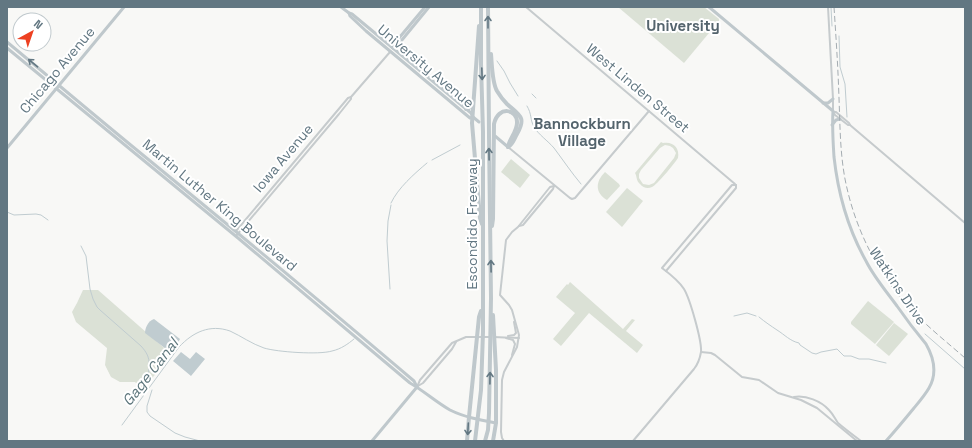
<svg xmlns="http://www.w3.org/2000/svg" width="972" height="448" font-family="'Space Grotesk',sans-serif">
<style>
.green{fill:#dbe1d6;fill-rule:evenodd}
.water{fill:#c0ccd0}
.lines{fill:none;stroke-linecap:round;stroke-linejoin:round}
.stream{stroke:#c0ccd0;stroke-width:1}
.minor{stroke:#c6cbcd;stroke-width:2}
.major{stroke:#bfc8cc;stroke-width:3}
.highway{stroke:#bfc8cc;stroke-width:4}
.rail{stroke:#a4acb1;stroke-width:1;stroke-dasharray:6 3;stroke-linecap:butt}
.oneway{stroke:#627782}
.labels{text-anchor:middle;dominant-baseline:central;stroke-width:4;stroke-linejoin:round;paint-order:stroke}
.street-label{font-size:14px;fill:#627782;stroke:#fff}
.neighbourhood-label{font-size:15px;font-weight:bold;fill:#54646d;stroke:#fff}
.water-label{font-size:15px;font-style:italic;fill:#5d767c;stroke:#fff}
</style>
<rect width="100%" height="100%" fill="#f8f8f6"/>
<g class="green">
<path d="M618 7H704L719 19V21L684 63Z"/>
<path d="M661 142 663 143C673 141 680 148 678 158 674 164 657 185 652 187 648 189 643 188 640 184 636 181 637 176 635 173ZM665 145 670 146 673 148 676 153 674 158 654 183 649 185 643 184 639 178V174L641 170 660 148Z"/>
<path d="M511 159 530 175 520 188 501 172Z"/>
<path d="M605 172 619 184 620 186 607 200C595 193 595 182 605 172Z"/>
<path d="M627 188 643 201 622 227 606 212Z"/>
<path d="M570 282 623 329 632 319 635 320 626 331 643 345 637 353 589 313 561 346 553 339 575 313 556 297 567 284 568 285Z"/>
<path d="M83 290H98L171 354 143 390 135 382H120L111 377 105 365 107 348 76 322 72 312 77 303Z"/>
<path d="M868 301 894 322 875 344 851 324V322Z"/>
<path d="M894 323 908 334 889 356 876 345Z"/>
</g>
<g class="water">
<path d="M154 319 180 339 176 346 170 352 145 333C145 328 148 321 154 319Z"/>
<path d="M181 352 190 359 196 352 205 359 191 376 173 361Z"/>
</g>
<g class="lines">
<g class="stream">
<path d="M831 7 832 26"/>
<path d="M839 36 840 67 845 84 847 117"/>
<path d="M497 61 504 71 510 83 518 96"/>
<path d="M532 94 536 98"/>
<path d="M527 106C532 114 530 120 534 127 538 134 548 141 554 148 563 160 571 172 581 184"/>
<path d="M432 160 460 145"/>
<path d="M391 203C398 188 414 174 427 163"/>
<path d="M7 212 14 215 36 214 41 215 48 220"/>
<path d="M81 246 86 256 90 289 93 299 97 307 100 310 141 346C152 358 149 364 148 378"/>
<path d="M390 289 387 241 388 221 391 205"/>
<path d="M734 316 747 313 756 316"/>
<path d="M759 317C765 322 771 326 777 330 785 335 790 341 799 343L800 345 812 353 816 354 821 352 837 349 844 356H851L859 359H869L886 363"/>
<path d="M925 334 965 369"/>
<path d="M152 390 147 406V412L150 416 175 433 185 437 200 441"/>
<path d="M122 425 179 347C193 332 210 324 230 331 241 336 252 344 264 348 277 352 319 355 332 351 341 349 348 344 354 339"/>
</g>
<g class="minor">
<path d="M526 7 735 184"/>
<path d="M828 7 833 99V111"/>
<path d="M834 112H836L849 123 850 125 965 223"/>
<path d="M834 113 835 115 848 125H850"/>
<path d="M508 147 570 198 572 199 575 198 649 111"/>
<path d="M519 226 523 225 553 189 554 186"/>
<path d="M236 231 348 98 351 97"/>
<path d="M236 236 339 114 351 99V97L390 52"/>
<path d="M666 271 736 188V185"/>
<path d="M508 336 514 335 516 333 514 322 515 321"/>
<path d="M494 337 519 338"/>
<path d="M506 338 513 340 515 344 512 355"/>
<path d="M701 352 711 353 715 355 742 377 759 380 778 393 801 400 817 408 857 441"/>
<path d="M418 386 423 383 452 349 456 342"/>
<path d="M417 387 420 380 452 343 466 337H489"/>
<path d="M794 397C806 395 821 401 829 410 833 414 835 419 838 423 845 429 853 435 861 441"/>
<path d="M504 441 502 438 501 432 502 380 504 372 517 347 519 335 512 310 509 305 500 295 506 240 512 232 518 227 550 187 554 186"/>
<path d="M633 441 694 369C698 364 700 358 701 352 702 341 690 299 684 289 679 281 670 274 662 268L732 185H736"/>
</g>
<g class="major">
<path d="M341 7 349 13 352 14 471 113 473 117 479 122"/>
<path d="M709 7 833 111C832 127 833 142 834 157 838 193 848 229 866 261 874 277 886 291 897 306 906 319 916 332 926 344 934 358 937 374 929 388 925 395 919 402 914 408 905 419 896 430 886 441"/>
<path d="M349 13 350 16 366 31 470 118 473 117"/>
<path d="M7 42C54 81 101 121 149 160 238 233 326 306 414 381L417 387"/>
<path d="M7 48 238 238 410 383C424 391 436 402 450 410 464 417 480 420 496 423"/>
<path d="M393 48 397 46 429 7"/>
<path d="M393 48 394 44 425 7"/>
<path d="M823 103H828L833 99"/>
<path d="M832 125 836 120 840 119"/>
<path d="M495 136 508 147"/>
<path d="M7 148 124 7"/>
<path d="M372 441 417 387"/>
</g>
<g class="highway">
<path d="M479 26 472 123 480 218 482 224"/>
<path d="M491 54C492 65 492 82 497 91 500 96 503 100 507 104 519 115 527 117 517 134 514 139 513 144 508 147"/>
<path d="M466 109 469 108 473 104"/>
<path d="M492 226 493 219 494 124C498 105 518 109 517 123 517 132 509 139 508 147"/>
<path d="M467 441 469 417 479 317 481 311"/>
<path d="M475 441 481 390 483 332V132L481 64V7"/>
<path d="M485 441 488 430 489 413 491 298 489 136 488 7"/>
<path d="M493 441 496 423V370L493 315"/>
</g>
<path class="rail" d="M834 7C836 37 838 67 839 98 840 125 840 152 845 179 853 220 870 258 895 291 915 317 941 337 965 358"/>
</g>
<defs><path id="oneway-shaft" d="M-6 0H5M1.5-3L5.5 0L1.5 3" fill="none" stroke-width="1.6" stroke-linecap="round" stroke-linejoin="round"/></defs>
<g class="oneway">
<use href="#oneway-shaft" transform="translate(488 22) rotate(-90)"/>
<use href="#oneway-shaft" transform="translate(33 63) rotate(-140)"/>
<use href="#oneway-shaft" transform="translate(482 74) rotate(88)"/>
<use href="#oneway-shaft" transform="translate(489 154) rotate(-91)"/>
<use href="#oneway-shaft" transform="translate(491 266) rotate(-91)"/>
<use href="#oneway-shaft" transform="translate(490 378) rotate(-89)"/>
<use href="#oneway-shaft" transform="translate(468 429) rotate(93)"/>
</g>
<g class="labels">
<g class="street-label">
<text transform="translate(426 66) rotate(40)">University Avenue</text>
<text transform="translate(57 70) rotate(-50)">Chicago Avenue</text>
<text transform="translate(638 88) rotate(40)">West Linden Street</text>
<text transform="translate(283 158) rotate(-50)">Iowa Avenue</text>
<text transform="translate(220 205) rotate(40)">Martin Luther King Boulevard</text>
<text transform="translate(472 224) rotate(-90)">Escondido Freeway</text>
<text transform="translate(898 286) rotate(56)">Watkins Drive</text>
</g>
<g class="neighbourhood-label">
<text x="683" y="25">University</text>
<text x="582" y="123">Bannockburn<tspan x="582" dy="17">Village</tspan></text>
</g>
<g class="water-label">
<text transform="translate(150 372) rotate(-52)">Gage Canal</text>
</g>
</g>
<rect width="972" height="448" fill="none" stroke="#627782" stroke-width="16"/>
<g transform="translate(32 32) rotate(40)"><circle r="19" fill="#ffffff" stroke="#c0c9cd"/>
<path d="M0-3L7 15L0 10L-7 15Z" fill="#ed4021"/>
<text y="-6" font-size="11" font-weight="bold" text-anchor="middle" fill="#627782">N</text>
</g>
</svg>
